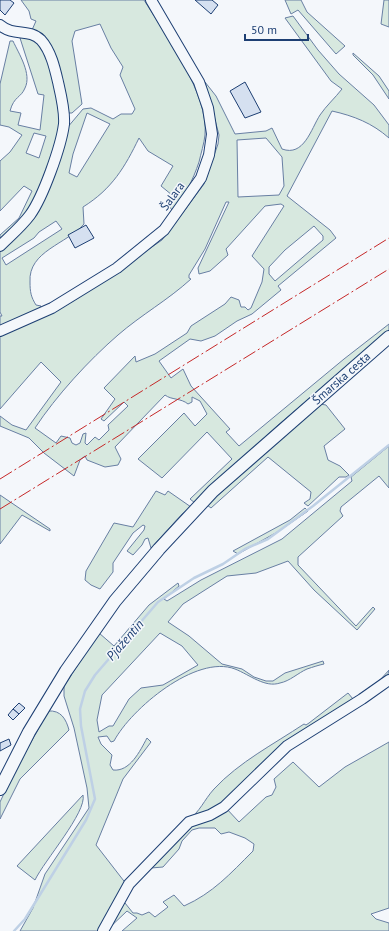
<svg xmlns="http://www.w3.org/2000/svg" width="389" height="931" font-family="'PT Sans',sans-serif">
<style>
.green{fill:#d7e8df;stroke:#687fa3;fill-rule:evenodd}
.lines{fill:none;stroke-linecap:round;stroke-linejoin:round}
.stream{stroke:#bed0e5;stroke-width:2.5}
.building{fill:#d5e0f0;stroke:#1d3f73}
.minor-casing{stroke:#1d3f73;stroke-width:12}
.major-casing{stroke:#1d3f73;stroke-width:14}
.minor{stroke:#f4f7fb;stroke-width:10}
.major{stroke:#f4f7fb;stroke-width:12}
.power{stroke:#c62828;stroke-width:1;stroke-dasharray:14 3 2 3;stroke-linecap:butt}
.labels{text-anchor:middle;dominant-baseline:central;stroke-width:3;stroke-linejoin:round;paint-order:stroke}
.street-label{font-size:12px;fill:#1d3f73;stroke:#f4f7fb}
.water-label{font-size:13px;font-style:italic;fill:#1d3f73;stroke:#f4f7fb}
</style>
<rect width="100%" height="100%" fill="#f4f7fb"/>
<g class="green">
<path d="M21 0H144C165 34 209 94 205 135 204 144 201 153 199 162 193 180 185 196 172 210L169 206 172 195 161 186 173 166 148 151 139 138C125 167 112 189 83 207L84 224C67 244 28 251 30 282 30 292 31 297 36 305L41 306 39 309 0 326V316H2L0 312V249L23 227 67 128 83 109 91 108 113 119 121 114H132L135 109 120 75 123 67 111 48 100 24 75 31 72 41 82 104 72 113H67L60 74 32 30 36 21 31 19 29 11ZM87 113 110 124 77 177 69 173 73 154ZM56 221 62 229 6 265 2 258 34 238 39 232Z"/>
<path d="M285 0H301L307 12 345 46 336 54 298 10 291 14Z"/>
<path d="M384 0H389V27L381 24Z"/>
<path d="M293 16 318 50 339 74 374 105 389 125V138C372 123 354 116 332 111L287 196 330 230 336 238 278 286 281 290 252 314 237 321 215 336 201 341 190 339 159 361 171 378 183 369 191 386 230 429 226 432 239 446 344 359 389 324V331L277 426 195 503 190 499 232 459 207 432 162 478 138 459 184 413 195 426 207 414 200 401 192 397V402L188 404C181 398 171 400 165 395L115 447 121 459 118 465 105 467 87 460 85 456 80 460 74 476 44 453 29 438 0 426V416L12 425 26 430 61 382 41 362 0 409V335L58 310 78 298 162 240 176 222 204 184 218 144 219 135 205 82 216 96 235 134 266 131 272 128 282 149C304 157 311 129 320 115 326 106 335 98 342 89L331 81 285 18ZM266 138 282 157 284 186 279 195 238 197 237 140ZM226 202H229L198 268 199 274 210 271 228 255 226 249 265 206 281 204 284 206 252 256 264 269 262 282 251 308 248 310 245 307H241L239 300 231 297 225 304 191 326 187 333 155 354 136 362 135 356 104 388 115 399 101 419 104 421 124 402 128 406 108 425 109 430 99 440 95 437 87 445 85 443 86 433 83 434 80 443 76 445 72 443 70 438 61 436 56 443 35 428C56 396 89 360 118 335 141 315 168 300 191 279L189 278V275L205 249ZM314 226 323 236V240L275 281 269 274V267L285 250Z"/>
<path d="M23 36 39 43 46 53 55 82 61 127 50 165 25 218 0 242V235L19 218 32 191 24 186 0 211V161L10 152 22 135 9 127 0 125V84L10 41H13C19 54 32 74 25 88 21 98 14 96 10 111L21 113 18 125 40 130 44 95 38 94 20 38ZM34 133 46 136 39 158 26 153Z"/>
<path d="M353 53 379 76 389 91V99L373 75 353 55Z"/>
<path d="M320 404 326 405 345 429 324 446 328 460 340 466 349 475 346 477H339L308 506 304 503 310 499 311 492 268 457 211 508 207 505Z"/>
<path d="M389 446V488L379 476 341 507 340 511 343 516 298 557V565L356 626 373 607 375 609 357 630 314 590 288 561 256 573 227 576 183 604 168 622 189 636 222 664 242 669 254 677 266 681H273L285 673 323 661 324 664C319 665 313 667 307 669 298 673 290 681 280 683 265 688 250 675 235 669 196 654 131 709 114 741L111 742 107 736 98 737 101 744 112 755 110 765 113 770C130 772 140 751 147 738L151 742 123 779 96 845 127 885 99 931H20L33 908 45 874 89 808 87 788 74 728 64 696V686L99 633 114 646 149 605 178 583 179 586 164 599 167 601 201 580 282 539 352 481 351 477ZM160 633 182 646 198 665 163 685 141 688 129 699 113 726H109L99 732 97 720 102 695Z"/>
<path d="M156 491 165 495 168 491 191 507 182 514 151 548 148 538 145 539 142 545 133 555 127 551 144 530 145 526 143 525 133 533 113 563V572L100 589 91 585 85 580 86 571 114 523 133 527Z"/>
<path d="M0 495 50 529V531L22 515 0 544Z"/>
<path d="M305 508 308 511 279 531 238 554 233 551 290 520Z"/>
<path d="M389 670 387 678 311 728 222 806 188 820C200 812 204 800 214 789 239 762 274 744 304 724L306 725 309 723 348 693 353 699 380 680Z"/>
<path d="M48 711C61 710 66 719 69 730L20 779 0 819V802L13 775Z"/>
<path d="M389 742V908L371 914 376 919 389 923V931H122L137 918 127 911 106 931 121 905 125 903 133 913H137L142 915 149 912 155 917 168 907 163 902 174 895 184 906C213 893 230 874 253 851L254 844 245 838 229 832 221 834 215 828H199L192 830 182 841 179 849 163 867 151 868 189 824 225 807 239 822 266 797 272 795 276 787 274 779 293 762 319 787 345 767Z"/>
<path d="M83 795C87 812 44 861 35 880L17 866Z"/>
</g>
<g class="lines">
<path class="stream" d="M14 931 25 919 86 820 95 799 81 726 80 709 85 691 95 675 158 602 194 578 223 564 245 549 268 539 313 506 389 445"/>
</g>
<g class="building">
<path d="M0 0H10L14 3 5 15 0 10Z"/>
<path d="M195 0H212L218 5 211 14Z"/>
<path d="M245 82 261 112 245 118 230 91Z"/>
<path d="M86 225 94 238 75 248 68 235Z"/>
<path d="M19 703 25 708 19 714 13 709Z"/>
<path d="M13 709 19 714 13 720 8 715Z"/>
<path d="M9 739 11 745 0 751V743Z"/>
</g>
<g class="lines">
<g class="minor-casing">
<g id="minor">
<path d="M0 25C14 37 29 28 41 40 51 51 55 69 58 82 61 95 65 111 64 124 61 147 43 197 30 215 21 227 10 236 0 246"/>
<path d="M0 331 52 308 117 268 164 230 201 178 209 155 212 134 208 108 199 82 151 0"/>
<path d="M103 931 129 884 189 822 210 815 224 807 287 746 362 699 389 680"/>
</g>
</g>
<g class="major-casing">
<path id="major" d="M0 789 29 732 66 671 115 601 159 549 213 491 389 337"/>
</g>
<use href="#minor" class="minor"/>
<use href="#major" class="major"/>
<g class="power">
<path d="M0 479 389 238"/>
<path d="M0 509 389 269"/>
</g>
</g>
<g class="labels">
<g class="street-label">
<text transform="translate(172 196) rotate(-54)">Šalara</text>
<text transform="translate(341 378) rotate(-41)">Šmarska cesta</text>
</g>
<g class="water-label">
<text transform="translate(125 640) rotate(-49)">Pjažentin</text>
</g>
</g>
<path d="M245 34v6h63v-6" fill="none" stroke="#1d3f73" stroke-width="2"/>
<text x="251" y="34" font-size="12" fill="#1d3f73" stroke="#f4f7fb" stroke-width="3" paint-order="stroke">50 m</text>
</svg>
